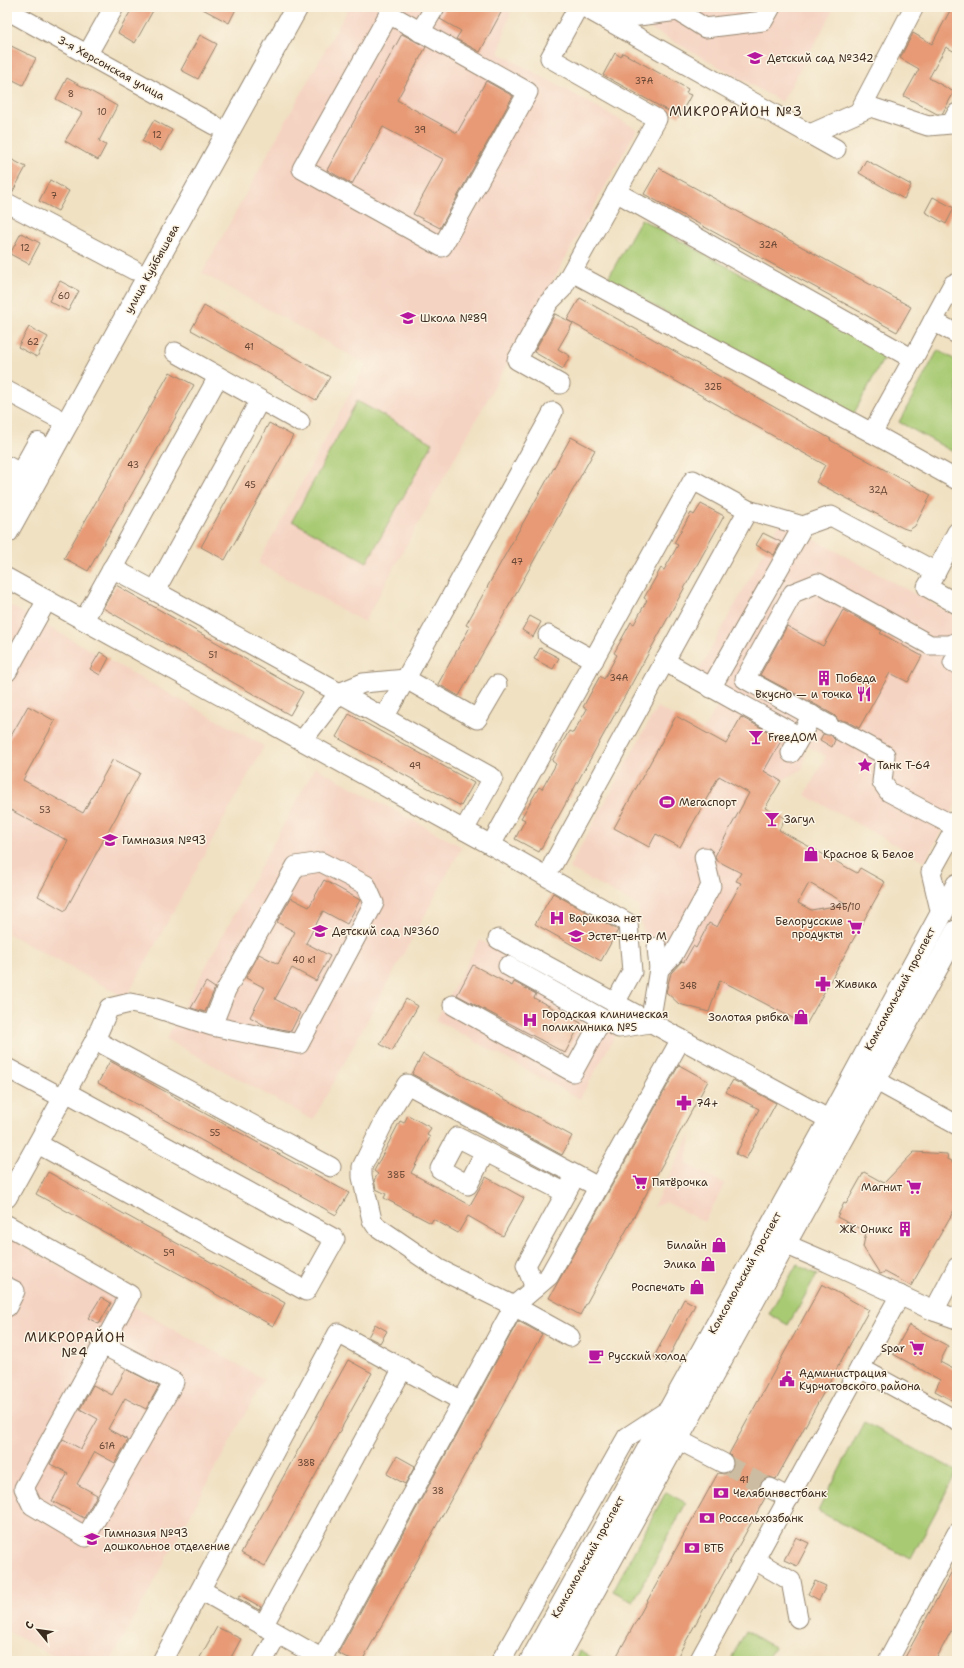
<svg xmlns="http://www.w3.org/2000/svg" width="964" height="1668" font-family="'Shantell Sans',sans-serif">
<style>
.built{fill:#f5d3c2}
.green{fill:#a8ca73;stroke:#727a48}
.building{fill:#e79a74;fill-rule:evenodd}
.lines{fill:none;stroke-linecap:round;stroke-linejoin:round}
.minor-tunnel{stroke:#ccbca1;stroke-width:19;stroke-dasharray:19 10;stroke-linecap:butt}
.minor-casing{stroke:#968670;stroke-width:21}
.major-casing{stroke:#968670;stroke-width:24}
.minor{stroke:#fff;stroke-width:19}
.major{stroke:#fff;stroke-width:22}
.labels{text-anchor:middle;dominant-baseline:central;stroke-width:3;stroke-linejoin:round;paint-order:stroke}
.number-label{font-size:9px;fill:#664634}
.poi-label{font-size:11px;fill:#3b2a1e;stroke:#fcf5e5;text-anchor:start}
.street-label{font-size:11px;fill:#3b2a1e;stroke:#fcf5e5}
.quarter-label{font-size:13px;letter-spacing:1px;fill:#3b2a1e;stroke:#fcf5e5}
</style>
<rect width="100%" height="100%" fill="#fcf5e5"/>
<filter id="ink" filterUnits="userSpaceOnUse"><feTurbulence type="fractalNoise" baseFrequency=".025" numOctaves="2"/><feDisplacementMap in="SourceGraphic" scale="8" xChannelSelector="R" yChannelSelector="G"/><feConvolveMatrix kernelMatrix="1 2 1 2 8 2 1 2 1" color-interpolation-filters="sRGB"/></filter>
<filter id="wash" filterUnits="userSpaceOnUse"><feTurbulence type="fractalNoise" baseFrequency=".012" numOctaves="4" result="noise"/><feDisplacementMap in="SourceGraphic" scale="16" xChannelSelector="R" yChannelSelector="G"/><feGaussianBlur stdDeviation="0.9" result="paint"/><feColorMatrix in="noise" values="0 0 0 0 0 0 0 0 0 0 0 0 0 0 0 0 0 1.4 0 .05"/><feComposite in="paint" operator="in"/></filter>
<g filter="url(#wash)">
<rect width="100%" height="100%" fill="#f0e1c2"/>
<g class="built">
<path d="M349 7H512L499 53 637 129 364 622 258 563 366 364 202 273Z"/>
<path d="M630 7H835L782 102 626 15Z"/>
<path d="M781 521 957 617V802L925 861 805 795 826 756 692 683Z"/>
<path d="M7 604 264 746 126 998 7 933Z"/>
<path d="M719 703 806 749 803 769 781 781 759 819 857 873 885 882 806 1025 731 985 717 989 703 982 707 974 667 952 669 948 662 943 647 953 638 906 569 868 657 707 703 731Z"/>
<path d="M315 767 462 847 313 1120 166 1039Z"/>
<path d="M480 940 624 1020 580 1099 436 1020Z"/>
<path d="M691 1134 687 1164 725 1184 704 1222 666 1202 653 1207Z"/>
<path d="M7 1237 264 1379 111 1661H62L7 1631Z"/>
</g>
<g class="green">
<path d="M641 219 886 354 853 415 607 280Z"/>
<path d="M938 350 957 361V454L899 422Z"/>
<path d="M357 401 433 443 367 562 292 521Z"/>
<path d="M797 1264 817 1275 788 1325 769 1314Z"/>
<path d="M864 1422 957 1471 911 1559 818 1511Z"/>
<path d="M666 1492 686 1503 633 1602 613 1591Z"/>
<path d="M746 1631 774 1647 766 1661H730Z"/>
<path d="M580 1651 598 1661H575Z"/>
</g>
<g id="blocks">
<g class="building">
<path d="M133 7H155L135 43 118 33Z"/>
<path d="M199 7H237L229 23Z"/>
<path d="M446 7H504L480 52 456 39 461 31 440 19Z"/>
<path d="M952 7H957V53L946 47 929 78 954 92 942 114H937L904 96 919 69 900 58 913 33 932 44Z"/>
<path d="M402 34 426 47 397 100 457 133 486 81 513 96 440 228 413 214 443 159 383 127 352 184 327 170Z"/>
<path d="M200 35 217 44 198 79 181 70Z"/>
<path d="M7 44 36 58 23 85 7 77Z"/>
<path d="M615 53 621 57 623 53 688 89 686 93 691 95 679 117 603 75Z"/>
<path d="M67 78 117 106 99 141 106 145 98 160 65 141 82 113 56 99Z"/>
<path d="M154 120 172 130 161 151 142 141Z"/>
<path d="M7 157 26 167 12 193 7 192Z"/>
<path d="M866 160 911 185 904 199 859 173Z"/>
<path d="M659 168 911 307 897 332 644 194Z"/>
<path d="M50 180 69 191 58 211 39 201Z"/>
<path d="M933 197 954 208 946 224 925 212Z"/>
<path d="M21 233 40 243 29 264 10 254Z"/>
<path d="M60 281 79 291 68 311 49 301Z"/>
<path d="M580 298 831 439 830 440 931 495 915 526 909 530 903 528 816 482 825 465 567 320Z"/>
<path d="M204 306 330 377 316 400 191 330Z"/>
<path d="M555 314 573 323 558 349 570 356 563 369 534 352Z"/>
<path d="M29 327 48 337 37 357 18 347Z"/>
<path d="M170 372 194 385 88 571 64 558Z"/>
<path d="M269 423 293 436 225 560 201 547Z"/>
<path d="M571 437 595 450 459 696 438 684 470 627 466 625Z"/>
<path d="M701 504 724 516 539 852 515 839 525 820 521 818 539 787 542 789 556 764 552 761 569 731 573 733 587 709 583 707 600 676 604 679 617 655 614 653 631 622 634 624 647 600 644 598 661 568 664 570 678 545 674 543 691 513 694 515Z"/>
<path d="M763 533 781 542 774 555 756 545Z"/>
<path d="M116 585 303 692 290 715 103 608Z"/>
<path d="M843 610 882 631 880 633 922 656 908 682 890 673 859 728 846 721H839L834 715 818 706 760 675 787 626 823 646Z"/>
<path d="M530 616 541 622 533 637 522 630Z"/>
<path d="M540 648 559 658 553 669 534 659Z"/>
<path d="M100 652 109 658 100 675 90 669Z"/>
<path d="M28 706 55 721 23 780 83 813 113 759 140 773 65 911 38 896 68 841 7 808V743Z"/>
<path d="M349 714 474 783 461 806 336 737Z"/>
<path d="M676 716 726 744 741 717 782 739 764 771 781 781 765 808 785 818 779 830 857 873 860 868 885 882 806 1025 720 980 709 1012 679 1004 666 992 671 973 682 961 684 962 693 946 696 948 709 923 717 927 741 883 736 881 741 873 716 860 715 856 749 793 719 776 680 847 656 834 649 847 614 828ZM809 883 847 904 811 910 798 903Z"/>
<path d="M823 734 831 735 835 740 832 747 820 740Z"/>
<path d="M324 880 360 900 347 924 323 911 306 943 330 956 316 981 292 968 275 999 300 1013 291 1031 266 1026 250 1017 265 988 246 978 259 954 278 964 295 932 277 922 291 898 309 907Z"/>
<path d="M553 893 618 930 601 961 535 924Z"/>
<path d="M473 965 512 986 514 982 536 994 534 998 581 1023 565 1053 457 995Z"/>
<path d="M206 982 215 988 205 1012 191 1008Z"/>
<path d="M406 999 418 1006 392 1051 380 1044Z"/>
<path d="M423 1054 572 1136 562 1155 412 1074Z"/>
<path d="M110 1061 349 1193 336 1215 98 1083Z"/>
<path d="M679 1065 708 1081 580 1315 549 1298Z"/>
<path d="M733 1080 776 1103 746 1159 736 1154 759 1109 726 1092Z"/>
<path d="M408 1115 431 1128 427 1135 430 1137 411 1173 470 1205 486 1177 524 1198 503 1236 468 1216 458 1233 433 1219 431 1223 384 1198 386 1194 376 1189 374 1180 378 1174 374 1171 400 1121 404 1123Z"/>
<path d="M914 1152 947 1154 948 1159 957 1164V1205L911 1286 885 1272 880 1274 863 1247 866 1232 837 1217 844 1203 846 1204 864 1172 884 1183Z"/>
<path d="M48 1172 285 1303 273 1326 36 1194Z"/>
<path d="M822 1284 869 1310 776 1479 769 1477 764 1479 760 1483 759 1489 761 1494 765 1498 675 1661H614L718 1473 724 1474 729 1472 733 1468 734 1462 732 1457 729 1454Z"/>
<path d="M101 1297 111 1303 99 1324 88 1318Z"/>
<path d="M684 1299 695 1305 666 1363 654 1357Z"/>
<path d="M518 1321 542 1334 362 1661H353L338 1653Z"/>
<path d="M375 1324 387 1331 380 1343 368 1337Z"/>
<path d="M909 1325 948 1346 940 1362 957 1371V1403L935 1391 940 1380 893 1354Z"/>
<path d="M348 1360 372 1373 265 1566 241 1553Z"/>
<path d="M126 1369 159 1386 146 1409 125 1398 108 1429 128 1440 115 1463 95 1452 77 1484 97 1495 84 1518 52 1501 68 1473 50 1464 63 1439 81 1449 98 1419 80 1409 93 1385 112 1395Z"/>
<path d="M397 1456 415 1466 405 1484 387 1474Z"/>
<path d="M796 1537 809 1543 797 1566 784 1560Z"/>
<path d="M957 1562V1620L935 1661H903Z"/>
<path d="M815 1581 826 1586 819 1600 808 1594Z"/>
<path d="M240 1595 261 1607 259 1610 238 1598Z"/>
<path d="M217 1627 241 1639 229 1661H198Z"/>
</g>
</g>
</g>
<g filter="url(#ink)">
<use href="#blocks" fill-opacity="0" stroke="#968670" stroke-width="1"/>
<g class="lines">
<path class="minor-tunnel" d="M723 1463 770 1488"/>
<g class="minor-casing">
<g id="minor">
<path d="M584 7 836 149"/>
<path d="M7 10 214 125"/>
<path d="M389 14 528 92 442 247 302 169Z"/>
<path d="M607 20 678 11 705 28 763 21 771 7"/>
<path d="M420 32 435 7"/>
<path d="M87 55 114 7"/>
<path d="M859 112 914 7"/>
<path d="M810 134 871 107 928 126 951 124 957 113"/>
<path d="M7 203 134 270"/>
<path d="M572 272 872 433 913 359 616 192"/>
<path d="M933 321 953 284"/>
<path d="M175 352 300 422"/>
<path d="M913 359 933 321 957 334"/>
<path d="M560 384 517 360 549 302 562 289 657 119 550 58 578 7"/>
<path d="M7 391 54 416"/>
<path d="M260 400 155 591 493 778 464 830"/>
<path d="M872 433 957 480"/>
<path d="M7 466 22 474"/>
<path d="M748 510 803 526"/>
<path d="M112 568 155 591"/>
<path d="M936 572 927 587 957 604"/>
<path d="M7 578 491 845 693 480 748 510 553 864"/>
<path d="M84 620 218 377"/>
<path d="M548 635 594 660"/>
<path d="M664 661 800 737 812 715"/>
<path d="M953 663 957 656"/>
<path d="M7 672 47 600"/>
<path d="M711 688 803 526 831 516 936 572 957 532"/>
<path d="M384 718 553 412"/>
<path d="M829 725 745 679 793 593 818 583 930 645H950L957 642"/>
<path d="M841 731 885 755 882 782 889 792 956 827 931 872 941 914"/>
<path d="M302 741 339 693 363 683 406 679 477 719 497 685"/>
<path d="M791 753 800 737"/>
<path d="M491 845 628 923 632 972 615 1003"/>
<path d="M498 939 681 1039"/>
<path d="M508 966 619 1028 650 1023 659 969 657 947"/>
<path d="M659 969 673 955 711 886 704 857"/>
<path d="M453 1005 573 1072 602 1019"/>
<path d="M95 1040 331 1167"/>
<path d="M7 1068 63 1098"/>
<path d="M875 1080 957 1125"/>
<path d="M38 1144 306 1291 335 1239 66 1092"/>
<path d="M485 1152 468 1185 440 1169 457 1137 566 1193"/>
<path d="M7 1198 95 1040 109 1008 130 1003 156 1008 212 1026 299 1044 374 903 366 885 321 862 296 866 226 990 212 1026"/>
<path d="M7 1225 130 1295 24 1488 32 1505 86 1537 174 1382 103 1345"/>
<path d="M785 1244 827 1262 934 1311 957 1319"/>
<path d="M7 1287 15 1291 7 1307"/>
<path d="M535 1288 526 1265 572 1182"/>
<path d="M934 1311 957 1267"/>
<path d="M570 1337 514 1306 439 1269 376 1226 372 1220 362 1177V1167L386 1118 407 1084 598 1187"/>
<path d="M860 1368 957 1421"/>
<path d="M677 1439 723 1463"/>
<path d="M770 1488 789 1498"/>
<path d="M755 1560 791 1581 798 1618"/>
<path d="M201 1590 326 1661"/>
<path d="M263 1626 403 1368"/>
<path d="M162 1661 338 1333 462 1401"/>
<path d="M263 1661 278 1634"/>
<path d="M321 1661 514 1306 549 1276 681 1039 830 1120"/>
<path d="M501 1661 627 1437 670 1409"/>
<path d="M699 1661 900 1295"/>
<path d="M888 1661 957 1533"/>
</g>
</g>
<g class="major-casing">
<g id="major">
<path d="M7 500 38 444"/>
<path d="M7 532 297 7"/>
<path d="M531 1661 830 1120 957 885"/>
<path d="M555 1661 957 931"/>
</g>
</g>
<use href="#minor" class="minor"/>
<use href="#major" class="major"/>
</g>
</g>
<defs>
<g id="school-bare" transform="scale(1.2)"><path d="M0-5L7-2L0 1L-7-2ZM-4 1L0 2.5L4 1V4Q0 6-4 4Z" fill="#b5179e" stroke="#fcf5e5" stroke-width="2.5" paint-order="stroke"/></g>
<g id="building-bare" transform="scale(1.2)"><path d="M-4-6H4V6H1V3H-1V6H-4ZM-2.5-4.3h1.7v1.8h-1.7ZM.8-4.3h1.7v1.8H.8ZM-2.5-1h1.7V.8h-1.7ZM.8-1h1.7V.8H.8Z" fill="#b5179e" stroke="#fcf5e5" stroke-width="2.5" paint-order="stroke"/></g>
<g id="restaurant-bare" transform="scale(1.2)"><path d="M-5-6h1v4h1v-4h1v4h1v-4h1v5L-1.5 .5V6h-2V.5L-5-1ZM5-6V6H3V1.5H1.5Q1.5-4 5-6Z" fill="#b5179e" stroke="#fcf5e5" stroke-width="2.5" paint-order="stroke"/></g>
<g id="bar-bare" transform="scale(1.2)"><path d="M-6-5H6L.8 .8V4.5H3.5V6h-7V4.5H-.8V.8Z" fill="#b5179e" stroke="#fcf5e5" stroke-width="2.5" paint-order="stroke"/></g>
<g id="sight-bare" transform="scale(1.2)"><path d="M0-6L1.8-2.2L6-1.7L2.9 1.2L3.7 5.4L0 3.3L-3.7 5.4L-2.9 1.2L-6-1.7L-1.8-2.2Z" fill="#b5179e" stroke="#fcf5e5" stroke-width="2.5" paint-order="stroke"/></g>
<g id="stadium-bare" transform="scale(1.2)"><path d="M0-5a6.5 5 0 1 0 0 10a6.5 5 0 1 0 0-10ZM-3.5-1.8h7v3.6h-7Z" fill="#b5179e" stroke="#fcf5e5" stroke-width="2.5" paint-order="stroke"/></g>
<g id="shop-bare" transform="scale(1.2)"><path d="M-5-2.5h2.3a2.7 3.5 0 0 1 5.4 0H5L5.5 6h-11ZM-1.5-2.5h3a1.5 2.3 0 0 0-3 0Z" fill="#b5179e" stroke="#fcf5e5" stroke-width="2.5" paint-order="stroke"/></g>
<g id="hospital-bare" transform="scale(1.2)"><path d="M-5-5h3v3.5h4V-5h3V5h-3V1.5h-4V5h-3Z" fill="#b5179e" stroke="#fcf5e5" stroke-width="2.5" paint-order="stroke"/></g>
<g id="supermarket-bare" transform="scale(1.2)"><path d="M-6-5.5h2.5l.6 2H6L4.5 2H-2.5L-4.4-4H-6ZM-1.5 3.2a1.3 1.3 0 1 0 .1 0ZM3 3.2a1.3 1.3 0 1 0 .1 0Z" fill="#b5179e" stroke="#fcf5e5" stroke-width="2.5" paint-order="stroke"/></g>
<g id="pharmacy-bare" transform="scale(1.2)"><path d="M-2-6h4v4h4v4h-4v4h-4v-4h-4v-4h4Z" fill="#b5179e" stroke="#fcf5e5" stroke-width="2.5" paint-order="stroke"/></g>
<g id="cafe-bare" transform="scale(1.2)"><path d="M-5.5-4.5H6V0H3Q3 3.5 0 3.5H-2.5Q-5.5 3.5-5.5 0ZM3-3.2v2h1.7v-2ZM-6 4.5H4V6H-6Z" fill="#b5179e" stroke="#fcf5e5" stroke-width="2.5" paint-order="stroke"/></g>
<g id="civic-bare" transform="scale(1.2)"><path d="M-.6-6.5H3V-4.5H.6V-3L4-1V1h2V6H-6V1h2V-1L-.6-3ZM-1.2 2.5V6h2.4V2.5Z" fill="#b5179e" stroke="#fcf5e5" stroke-width="2.5" paint-order="stroke"/></g>
<g id="bank-bare" transform="scale(1.2)"><path d="M-6-4H6V4H-6ZM0-2.3a2.3 2.3 0 1 0 0 4.6a2.3 2.3 0 1 0 0-4.6Z" fill="#b5179e" stroke="#fcf5e5" stroke-width="2.5" paint-order="stroke"/></g>
</defs>
<g fill-rule="evenodd">
<use href="#school-bare" x="755" y="58"/>
<use href="#school-bare" x="408" y="318"/>
<use href="#building-bare" x="824" y="678"/>
<use href="#restaurant-bare" x="864" y="694"/>
<use href="#bar-bare" x="756" y="737"/>
<use href="#sight-bare" x="865" y="765"/>
<use href="#stadium-bare" x="667" y="802"/>
<use href="#bar-bare" x="772" y="819"/>
<use href="#school-bare" x="110" y="840"/>
<use href="#shop-bare" x="811" y="854"/>
<use href="#hospital-bare" x="557" y="918"/>
<use href="#supermarket-bare" x="855" y="927"/>
<use href="#school-bare" x="320" y="931"/>
<use href="#school-bare" x="576" y="936"/>
<use href="#pharmacy-bare" x="823" y="984"/>
<use href="#shop-bare" x="801" y="1017"/>
<use href="#hospital-bare" x="530" y="1020"/>
<use href="#pharmacy-bare" x="684" y="1103"/>
<use href="#supermarket-bare" x="640" y="1182"/>
<use href="#supermarket-bare" x="914" y="1187"/>
<use href="#building-bare" x="905" y="1229"/>
<use href="#shop-bare" x="719" y="1245"/>
<use href="#shop-bare" x="708" y="1264"/>
<use href="#shop-bare" x="697" y="1287"/>
<use href="#supermarket-bare" x="917" y="1348"/>
<use href="#cafe-bare" x="596" y="1356"/>
<use href="#civic-bare" x="787" y="1379"/>
<use href="#bank-bare" x="721" y="1493"/>
<use href="#bank-bare" x="707" y="1518"/>
<use href="#school-bare" x="92" y="1539"/>
<use href="#bank-bare" x="692" y="1548"/>
</g>
<g class="labels">
<g class="number-label">
<text x="644" y="81">37А</text>
<text x="71" y="94">8</text>
<text x="102" y="112">10</text>
<text x="420" y="130">39</text>
<text x="157" y="135">12</text>
<text x="54" y="196">7</text>
<text x="768" y="245">32А</text>
<text x="25" y="248">12</text>
<text x="64" y="296">60</text>
<text x="33" y="342">62</text>
<text x="249" y="347">41</text>
<text x="713" y="387">32Б</text>
<text x="133" y="465">43</text>
<text x="250" y="485">45</text>
<text x="878" y="490">32Д</text>
<text x="517" y="562">47</text>
<text x="213" y="655">51</text>
<text x="619" y="678">34А</text>
<text x="415" y="766">49</text>
<text x="45" y="810">53</text>
<text x="845" y="907">34Б/10</text>
<text x="304" y="960">40 к1</text>
<text x="688" y="986">34В</text>
<text x="215" y="1133">55</text>
<text x="396" y="1175">38Б</text>
<text x="169" y="1253">59</text>
<text x="107" y="1446">61А</text>
<text x="306" y="1463">38В</text>
<text x="744" y="1480">41</text>
<text x="438" y="1491">38</text>
</g>
<g class="poi-label">
<text x="767" y="58">Детский сад №342</text>
<text x="420" y="318">Школа №89</text>
<text x="836" y="678">Победа</text>
<text x="852" y="694" text-anchor="end">Вкусно — и точка</text>
<text x="768" y="737">FreeДОМ</text>
<text x="877" y="765">Танк Т-64</text>
<text x="679" y="802">Мегаспорт</text>
<text x="784" y="819">Загул</text>
<text x="122" y="840">Гимназия №93</text>
<text x="823" y="854">Красное &amp; Белое</text>
<text x="569" y="918">Варикоза нет</text>
<text x="843" y="921" text-anchor="end">Белорусские<tspan x="843" dy="13">продукты</tspan></text>
<text x="332" y="931">Детский сад №360</text>
<text x="588" y="936">Эстет-центр М</text>
<text x="835" y="984">Живика</text>
<text x="542" y="1014">Городская клиническая<tspan x="542" dy="13">поликлиника №5</tspan></text>
<text x="789" y="1017" text-anchor="end">Золотая рыбка</text>
<text x="696" y="1103">74+</text>
<text x="652" y="1182">Пятёрочка</text>
<text x="902" y="1187" text-anchor="end">Магнит</text>
<text x="893" y="1229" text-anchor="end">ЖК Оникс</text>
<text x="707" y="1245" text-anchor="end">Билайн</text>
<text x="696" y="1264" text-anchor="end">Элика</text>
<text x="685" y="1287" text-anchor="end">Роспечать</text>
<text x="905" y="1348" text-anchor="end">Spar</text>
<text x="608" y="1356">Русский холод</text>
<text x="799" y="1373">Администрация<tspan x="799" dy="13">Курчатовского района</tspan></text>
<text x="733" y="1493">Челябинвестбанк</text>
<text x="719" y="1518">Россельхозбанк</text>
<text x="104" y="1533">Гимназия №93<tspan x="104" dy="13">дошкольное отделение</tspan></text>
<text x="704" y="1548">ВТБ</text>
</g>
<g class="street-label">
<text transform="translate(111 68) rotate(29)">3-я Херсонская улица</text>
<text transform="translate(152 269) rotate(-61)">улица Куйбышева</text>
<text transform="translate(900 989) rotate(-62)">Комсомольский проспект</text>
<text transform="translate(745 1273) rotate(-61)">Комсомольский проспект</text>
<text transform="translate(588 1557) rotate(-61)">Комсомольский проспект</text>
</g>
<g class="quarter-label">
<text x="736" y="111">МИКРОРАЙОН №3</text>
<text x="75" y="1337">МИКРОРАЙОН<tspan x="75" dy="15">№4</tspan></text>
</g>
</g>
<rect width="964" height="1668" fill="none" stroke="#fcf5e5" stroke-width="24"/>
<g transform="translate(38 1630) rotate(299)" stroke="#fcf5e5" stroke-width="3" paint-order="stroke">
<path d="M0-3L7 15L0 10L-7 15Z" fill="#3b2a1e"/>
<text y="-6" font-size="11" font-weight="bold" text-anchor="middle" fill="#3b2a1e">С</text>
</g>
</svg>
